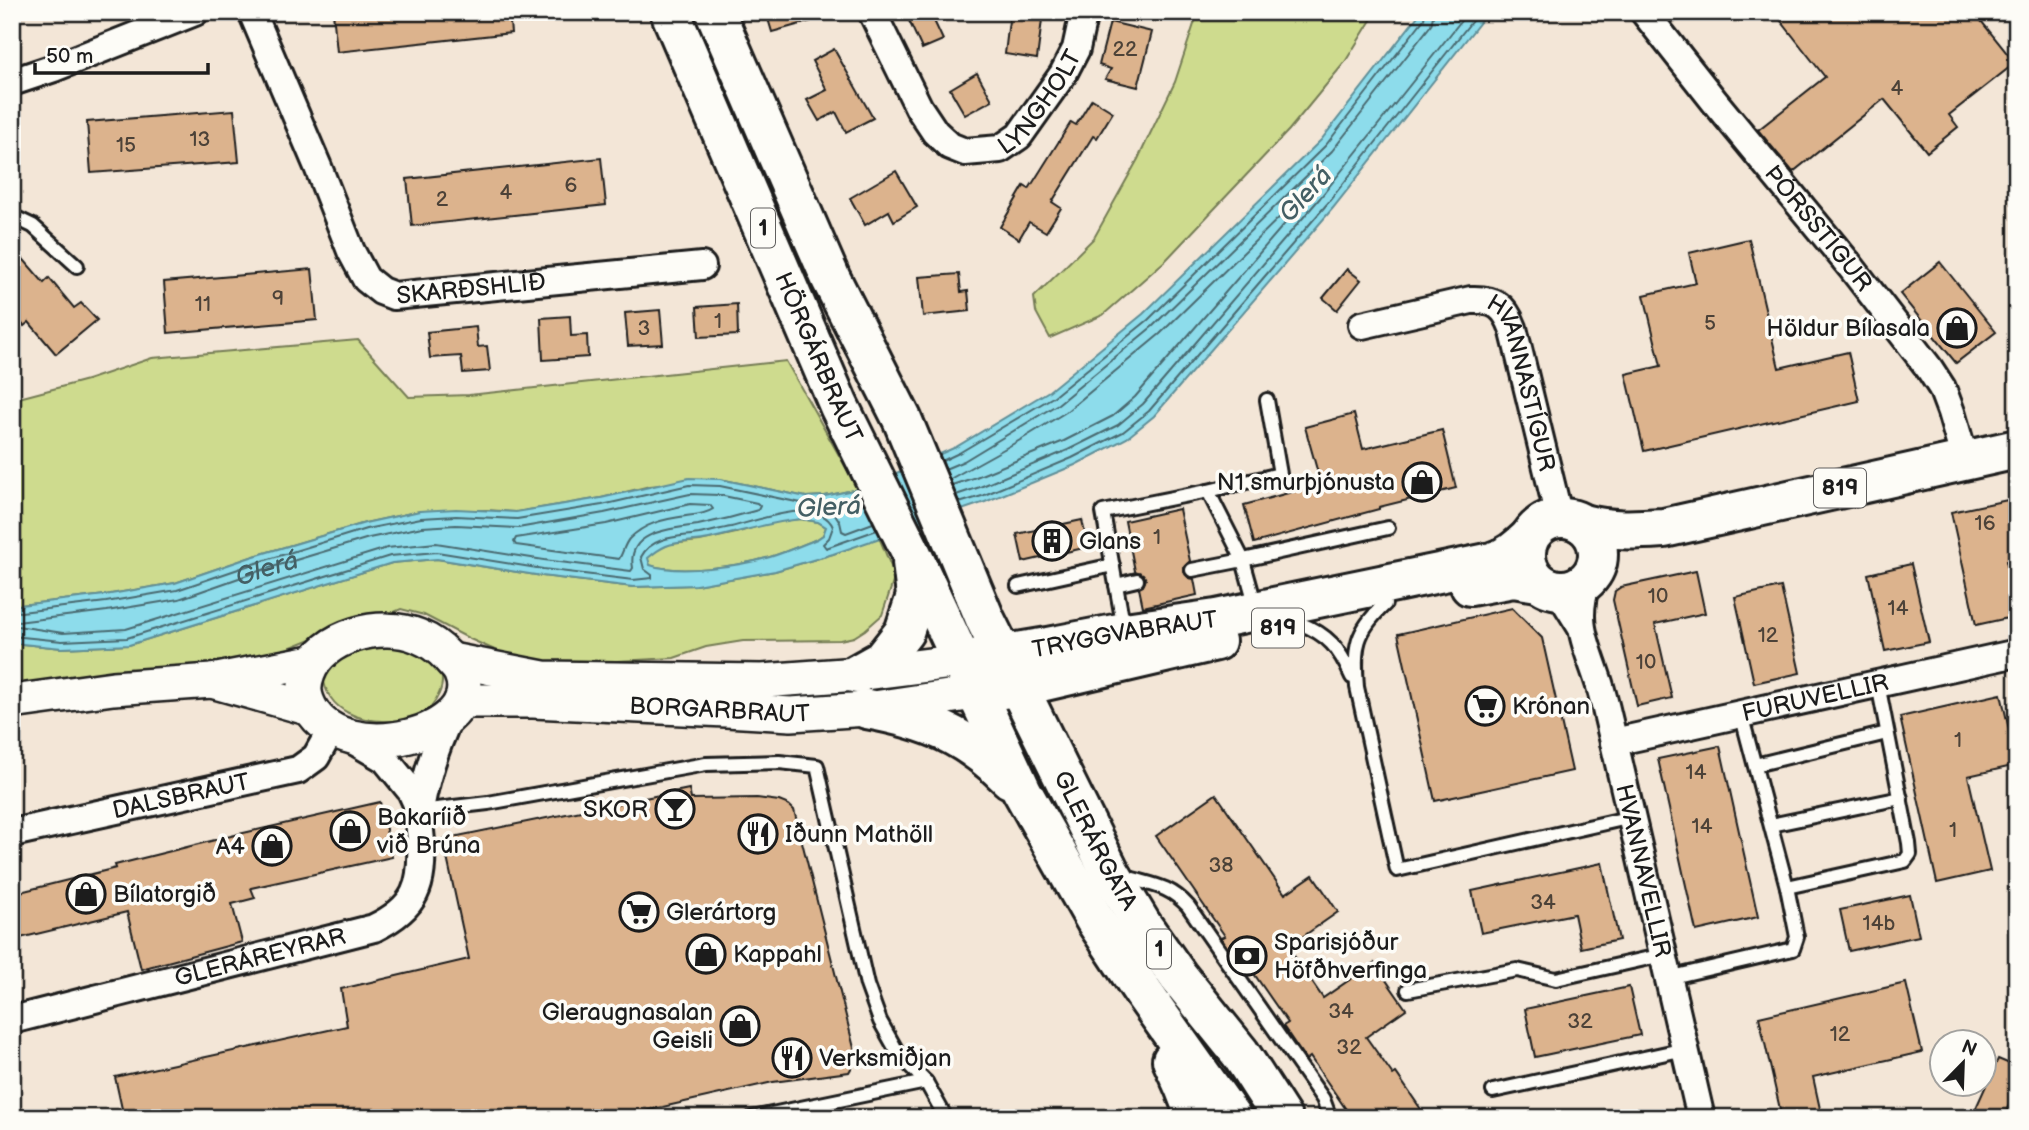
<svg xmlns="http://www.w3.org/2000/svg" width="2029" height="1130" font-family="'Balsamiq Sans',sans-serif">
<style>
.green{fill:#cedb8e;stroke:#757c55;stroke-width:2}
.water{fill:#8ddceb;stroke:#608f98;stroke-width:2;fill-rule:evenodd}
.lines{fill:none;stroke-linecap:round;stroke-linejoin:round}
.shore{stroke:#49696f;stroke-width:2}
.building{fill:#dcb38d;stroke:#1c1c1c;stroke-width:2}
.service-casing{stroke:#1c1c1c;stroke-width:18}
.minor-casing{stroke:#1c1c1c;stroke-width:32}
.tertiary-casing{stroke:#1c1c1c;stroke-width:38}
.primary-casing{stroke:#1c1c1c;stroke-width:44}
.trunk-casing{stroke:#1c1c1c;stroke-width:44}
.service{stroke:#fdfcf7;stroke-width:12}
.minor{stroke:#fdfcf7;stroke-width:26}
.tertiary{stroke:#fdfcf7;stroke-width:33}
.primary{stroke:#fdfcf7;stroke-width:38}
.trunk{stroke:#fdfcf7;stroke-width:38}
.labels{text-anchor:middle;dominant-baseline:central;stroke-width:7;stroke-linejoin:round;paint-order:stroke}
.number-label{font-size:21px;fill:#4c4238}
.shield{fill:#fdfcf7;stroke:#605f5e;stroke-width:2}
.shield-label{font-size:23px;font-weight:bold;fill:#1c1c1c}
.street-label{font-size:24px;fill:#1c1c1c;stroke:#fdfcf7}
.poi-label{font-size:24px;fill:#1c1c1c;stroke:#fdfcf7;text-anchor:start}
.water-label{font-size:26px;font-style:italic;fill:#445f64;stroke:#fdfcf7}
</style>
<rect width="100%" height="100%" fill="#f3e6d7"/>
<filter id="ink" filterUnits="userSpaceOnUse"><feTurbulence type="fractalNoise" baseFrequency=".0143" numOctaves="2"/><feDisplacementMap in="SourceGraphic" scale="14" xChannelSelector="R" yChannelSelector="G"/><feConvolveMatrix kernelMatrix="1 2 1 2 8 2 1 2 1" color-interpolation-filters="sRGB"/></filter>
<g filter="url(#ink)">
<g class="green">
<path d="M1198 12H1376L1345 62 1289 130 1166 260 1103 315 1050 338 1036 312 1034 297 1094 238 1138 159 1175 82Z"/>
<path d="M358 340 409 397 469 395 786 361 858 489 825 496 806 497 720 479 650 486 601 498 516 512 487 510 420 511 365 523 251 557 175 583 105 595 20 605 12 604V398H19L87 380 152 358Z"/>
<path d="M801 519 818 522 826 527 823 535 817 539C802 545 786 552 770 557 740 566 679 575 649 565L647 558 657 550 670 544 700 541 736 533 774 521Z"/>
<path d="M879 537 895 576 882 615 865 630 854 637 840 640 743 641 706 647 674 658 542 665 517 660 470 639 424 615 401 609 385 616 353 622 284 650 195 672 12 691V643L62 648 129 645 392 563 437 559 542 576 633 587 696 585 775 571 833 554Z"/>
<path d="M384 643C392 644 404 643 411 646 416 649 434 661 437 666 450 683 435 707 419 716 411 721 401 721 393 721 362 723 327 712 323 676L333 661 355 651Z"/>
</g>
<path class="water" d="M1421 12H1488L1333 208 1154 416 1127 438 1075 465 985 502 833 554 775 571 696 585 633 587 542 576 437 559 392 563 129 645 62 648 12 643V604L20 605 105 595 175 583 251 557 365 523 420 511 456 509 516 512 601 498 689 478 720 479 806 497 825 496 858 489 906 469 956 447 1049 391 1143 314 1321 140ZM801 519 818 522 826 527 823 535 817 539C802 545 786 552 770 557 740 566 679 575 650 565L648 558C654 553 659 549 666 546 679 541 695 542 709 539 741 532 769 522 801 519Z"/>
<g class="lines">
<g class="shore">
<path d="M942 461 959 453 1053 397 1148 320 1326 145 1424 19 1425 12"/>
<path d="M945 469 964 461 1058 404 1153 326 1332 151 1431 25 1434 12"/>
<path d="M950 479 1022 439 1066 412 1160 334 1289 208H1294V213L1135 397 1113 416 1064 441 976 477 952 485"/>
<path d="M956 495 980 487 1068 450 1118 425 1143 404 1320 198 1468 12"/>
<path d="M959 503 982 496 1072 458 1123 432 1149 411 1327 204 1479 12"/>
<path d="M690 504 710 505 713 509C706 514 695 515 686 516 664 519 645 523 629 539 624 545 623 553 619 559L516 545 514 542 516 538 606 524Z"/>
<path d="M864 504 836 511 835 514 840 522 842 531 846 533 873 523"/>
<path d="M12 611 21 612 106 602 177 590 253 564 366 529 421 518 456 516 517 519 602 505 689 485 720 486 806 504 826 503 860 496"/>
<path id="s1" d="M12 620 17 622 107 611 179 599 256 572 369 538 422 527 456 525 518 528 604 513 690 494 719 495 757 503 760 506 758 510C738 516 718 521 698 525 673 529 626 530 633 568L631 571 544 560 436 543 387 548 126 629 63 633 17 626 12 627"/>
<path d="M12 636 62 641 127 638 390 556 437 552 543 569 633 580 652 578V575L644 569 641 557C652 536 678 537 699 534 710 532 720 529 731 527 754 522 819 495 833 527L829 538 823 544 826 548 877 530"/>
</g>
</g>
<g class="building">
<path d="M333 12H509L511 33 337 52Z"/>
<path d="M766 12H821L822 18 772 32Z"/>
<path d="M905 12H930L943 40 922 49Z"/>
<path d="M1010 12H1043L1037 59 1005 54Z"/>
<path d="M1774 12H1974L2015 63 1949 115 1958 127 1927 152 1884 99 1793 172 1758 130 1825 77Z"/>
<path d="M1110 22 1152 32 1138 87 1105 79 1111 69 1099 65Z"/>
<path d="M834 49 873 118 846 132 836 112 819 121 807 100 827 90 812 61Z"/>
<path d="M977 73 992 100 965 115 950 89Z"/>
<path d="M1092 99 1113 112 1097 138 1093 136 1052 202 1061 208 1046 232 1029 222 1019 239 1000 227 1024 186 1029 189 1071 122 1076 125Z"/>
<path d="M234 110 239 162 91 173 87 122Z"/>
<path d="M601 158 606 205 412 226 407 179Z"/>
<path d="M896 171 917 207 894 221 889 211 865 225 850 198Z"/>
<path d="M1749 239 1779 368 1848 352 1859 401 1644 451 1626 374 1661 366 1644 295 1696 283 1689 253Z"/>
<path d="M12 246 44 283 49 278 74 308 81 303 97 320 56 354 29 322 24 326 12 311Z"/>
<path d="M1940 262 1996 332 1956 363 1900 294Z"/>
<path d="M312 269 317 320 168 333 164 282Z"/>
<path d="M1347 269 1361 280 1337 310 1323 298Z"/>
<path d="M959 274 961 292 968 291 970 311 923 316 919 277Z"/>
<path d="M737 304 738 335 699 337 697 307Z"/>
<path d="M660 310 663 344 628 346 625 313Z"/>
<path d="M570 316 571 336 587 335 588 357 543 360 541 318Z"/>
<path d="M476 327 478 347 487 346 490 371 463 373 461 356 430 358 427 332Z"/>
<path d="M1354 414 1363 449 1442 430 1456 488 1379 507V509L1254 543 1244 505 1321 484 1305 427Z"/>
<path d="M2017 498V558L2006 561 2017 609V616L1976 625 1951 512Z"/>
<path d="M1179 509 1190 561 1184 567V572L1189 578 1194 579 1197 595 1143 607 1139 588 1143 586 1146 579 1143 574 1135 571 1125 521Z"/>
<path d="M1082 520 1088 547 1023 562 1017 534Z"/>
<path d="M1911 564 1929 642 1885 651 1868 574Z"/>
<path d="M1696 571 1705 613 1655 624 1672 698 1637 706 1613 600 1615 591 1621 587Z"/>
<path d="M1781 587 1800 673 1754 683 1735 597Z"/>
<path d="M1512 608 1542 638 1572 771 1435 801 1398 634Z"/>
<path d="M2001 694 2017 765 1968 776 1990 871 1937 883 1900 717Z"/>
<path d="M1720 746 1758 917 1696 931 1658 759Z"/>
<path d="M689 789 691 799 757 798 779 801 789 805 794 810 854 1048 856 1060 849 1072 773 1082 614 1118H124L115 1077 347 1026 341 989 469 959 443 839Z"/>
<path d="M1216 794 1285 894 1313 875 1338 912 1288 947 1323 998 1374 963 1406 1009 1366 1037 1393 1075 1396 1073 1427 1118H1352L1310 1057 1306 1060 1283 1026 1288 1023 1252 971 1247 975 1221 938 1225 936 1156 836Z"/>
<path d="M380 802 392 857 251 888 255 898 232 904 242 942 141 969 127 912 12 940V894L116 868 115 865 239 834Z"/>
<path d="M1602 863 1619 940 1581 948 1574 914 1481 933 1472 891Z"/>
<path d="M1910 895 1919 936 1849 951 1840 910Z"/>
<path d="M1906 983 1922 1052 1813 1077 1822 1118H1782L1759 1017Z"/>
<path d="M1629 987 1640 1035 1535 1057 1525 1009Z"/>
<path d="M1998 1059 2017 1067V1088L2003 1118H1991L1975 1110Z"/>
</g>
<g class="lines">
<g class="service-casing">
<g id="service">
<path d="M12 216 33 226 77 266"/>
<path d="M1208 491 1280 474 1267 400"/>
<path d="M1192 570 1243 560 1256 607"/>
<path d="M1116 585 1103 512 1208 491 1243 560 1388 528"/>
<path d="M1018 586 1113 565"/>
<path d="M1385 604C1355 632 1354 647 1357 687L1397 870 1632 817"/>
<path d="M1299 623C1329 635 1339 648 1352 677"/>
<path d="M1124 629 1116 585 1137 580"/>
<path d="M1755 765 1887 733"/>
<path d="M420 811 488 803 706 764 779 762 817 766 867 985 880 1021 899 1055 926 1082"/>
<path d="M1771 825 1901 798"/>
<path d="M1123 876C1150 885 1168 884 1188 906L1323 1099 1330 1118"/>
<path d="M1787 887 1905 861 1910 854 1909 843 1878 684"/>
<path d="M1668 978 1793 949 1797 937 1787 887 1741 714"/>
<path d="M1408 990 1517 970 1556 979 1663 955"/>
<path d="M1493 1091 1685 1049"/>
<path d="M752 1118 926 1082 946 1118"/>
</g>
</g>
<g class="minor-casing">
<g id="minor">
<path id="s2" d="M252 12 318 167 351 251 366 279 381 291 394 296 702 266"/>
<path id="s3" d="M872 12 919 108 935 132 950 146 965 152 1000 149 1019 136 1063 74 1076 49 1084 12"/>
<path id="s4" d="M1644 12 1715 102 1851 267 1929 368 1942 388 1951 412 1965 460"/>
<path d="M12 82 54 68 195 12"/>
<path id="s5" d="M1362 325 1471 300C1495 299 1505 306 1513 328L1559 517"/>
<path id="s6" d="M1587 580C1573 624 1586 642 1599 683 1605 702 1609 723 1614 742L1701 1118"/>
<path d="M1553 590 1565 601 1580 625"/>
<path d="M351 739 385 759 411 791 420 811"/>
<path id="s7" d="M1614 742 2017 653"/>
<path id="s8" d="M12 833 298 770 316 757 331 730"/>
<path id="s9" d="M12 1020 374 928C417 907 423 886 421 841 420 830 418 819 420 809 426 776 436 745 450 716"/>
</g>
</g>
<g class="tertiary-casing">
<g id="tertiary">
<path d="M451 660 543 678 762 681 857 674 961 661"/>
<path d="M212 681 311 709C346 769 486 733 461 674 459 668 452 662 448 657 439 647 430 641 418 636 382 621 322 635 308 674 303 687 304 696 311 709"/>
<path id="s10" d="M461 701H533L726 710 791 714 867 709 975 693"/>
<path d="M12 702 113 688 212 681 312 662"/>
</g>
</g>
<g class="primary-casing">
<g id="primary">
<circle cx="1562" cy="554" r="36"/>
<path d="M1582 524C1613 531 1632 530 1664 528L2017 449"/>
<path d="M1470 586 1513 578 1538 582"/>
<path id="s11" d="M961 661 1048 647 1125 632 1216 619 1492 562C1508 557 1517 549 1529 538"/>
<path d="M988 691 1019 687 1216 641"/>
</g>
</g>
<g class="trunk-casing">
<g id="trunk">
<path id="s12" d="M670 12 839 406 910 550 1022 791 1095 920 1144 994 1232 1118"/>
<path id="s13" d="M715 12 831 279 902 419 985 619 1110 872 1142 925 1178 976 1240 1053 1282 1118"/>
<path d="M857 674 882 660 904 632 916 596 912 562"/>
<path d="M867 709C928 720 966 735 1010 779"/>
<path d="M1172 1060 1184 1087 1196 1118"/>
</g>
</g>
<use href="#service" class="service"/>
<use href="#minor" class="minor"/>
<use href="#tertiary" class="tertiary"/>
<use href="#primary" class="primary"/>
<use href="#trunk" class="trunk"/>
</g>
</g>
<defs>
<g id="shop-ring" transform="scale(2.0125)"><circle r="9.5" fill="#fdfcf7" stroke="#1c1c1c" stroke-width="1.5"/><path d="M-5-2.5h2.3a2.7 3.5 0 0 1 5.4 0H5L5.5 6h-11ZM-1.5-2.5h3a1.5 2.3 0 0 0-3 0Z" fill="#1c1c1c"/></g>
<g id="building-ring" transform="scale(2.0125)"><circle r="9.5" fill="#fdfcf7" stroke="#1c1c1c" stroke-width="1.5"/><path d="M-4-6H4V6H1V3H-1V6H-4ZM-2.5-4.3h1.7v1.8h-1.7ZM.8-4.3h1.7v1.8H.8ZM-2.5-1h1.7V.8h-1.7ZM.8-1h1.7V.8H.8Z" fill="#1c1c1c"/></g>
<g id="supermarket-ring" transform="scale(2.0125)"><circle r="9.5" fill="#fdfcf7" stroke="#1c1c1c" stroke-width="1.5"/><path d="M-6-5.5h2.5l.6 2H6L4.5 2H-2.5L-4.4-4H-6ZM-1.5 3.2a1.3 1.3 0 1 0 .1 0ZM3 3.2a1.3 1.3 0 1 0 .1 0Z" fill="#1c1c1c"/></g>
<g id="bar-ring" transform="scale(2.0125)"><circle r="9.5" fill="#fdfcf7" stroke="#1c1c1c" stroke-width="1.5"/><path d="M-6-5H6L.8 .8V4.5H3.5V6h-7V4.5H-.8V.8Z" fill="#1c1c1c"/></g>
<g id="restaurant-ring" transform="scale(2.0125)"><circle r="9.5" fill="#fdfcf7" stroke="#1c1c1c" stroke-width="1.5"/><path d="M-5-6h1v4h1v-4h1v4h1v-4h1v5L-1.5 .5V6h-2V.5L-5-1ZM5-6V6H3V1.5H1.5Q1.5-4 5-6Z" fill="#1c1c1c"/></g>
<g id="bank-ring" transform="scale(2.0125)"><circle r="9.5" fill="#fdfcf7" stroke="#1c1c1c" stroke-width="1.5"/><path d="M-6-4H6V4H-6ZM0-2.3a2.3 2.3 0 1 0 0 4.6a2.3 2.3 0 1 0 0-4.6Z" fill="#1c1c1c"/></g>
</defs>
<g fill-rule="evenodd">
<use href="#shop-ring" x="1957" y="328"/>
<use href="#shop-ring" x="1422" y="482"/>
<use href="#building-ring" x="1052" y="541"/>
<use href="#supermarket-ring" x="1485" y="706"/>
<use href="#bar-ring" x="675" y="809"/>
<use href="#shop-ring" x="350" y="831"/>
<use href="#restaurant-ring" x="758" y="834"/>
<use href="#shop-ring" x="272" y="846"/>
<use href="#shop-ring" x="86" y="894"/>
<use href="#supermarket-ring" x="639" y="912"/>
<use href="#shop-ring" x="706" y="954"/>
<use href="#bank-ring" x="1247" y="956"/>
<use href="#shop-ring" x="740" y="1026"/>
<use href="#restaurant-ring" x="792" y="1058"/>
</g>
<g class="labels">
<g class="number-label">
<text x="1125" y="49">22</text>
<text x="1897" y="88">4</text>
<text x="200" y="139">13</text>
<text x="126" y="145">15</text>
<text x="571" y="185">6</text>
<text x="506" y="192">4</text>
<text x="442" y="199">2</text>
<text x="278" y="298">9</text>
<text x="203" y="304">11</text>
<text x="718" y="321">1</text>
<text x="1710" y="323">5</text>
<text x="644" y="328">3</text>
<text x="1985" y="523">16</text>
<text x="1157" y="537">1</text>
<text x="1658" y="596">10</text>
<text x="1898" y="608">14</text>
<text x="1768" y="635">12</text>
<text x="1646" y="662">10</text>
<text x="1958" y="740">1</text>
<text x="1696" y="772">14</text>
<text x="1702" y="826">14</text>
<text x="1953" y="830">1</text>
<text x="1221" y="865">38</text>
<text x="1543" y="902">34</text>
<text x="1879" y="923">14b</text>
<text x="1341" y="1011">34</text>
<text x="1580" y="1021">32</text>
<text x="1840" y="1034">12</text>
<text x="1349" y="1047">32</text>
</g>
<g class="shield">
<rect x="751" y="208.5" width="24" height="39" rx="5"/>
<rect x="1814" y="468.5" width="52" height="39" rx="5"/>
<rect x="1252" y="608.5" width="52" height="39" rx="5"/>
<rect x="1147" y="929.5" width="24" height="39" rx="5"/>
</g>
<g class="shield-label">
<text x="763" y="228">1</text>
<text x="1840" y="488">819</text>
<text x="1278" y="628">819</text>
<text x="1159" y="949">1</text>
</g>
<g class="street-label">
<text stroke="none"><textPath href="#s3" startOffset="270">LYNGHOLT</textPath></text>
<text stroke="none"><textPath href="#s4" startOffset="278">ÞÓRSSTÍGUR</textPath></text>
<text stroke="none"><textPath href="#s2" startOffset="401">SKARÐSHLÍÐ</textPath></text>
<text stroke="none"><textPath href="#s12" startOffset="376">HÖRGÁRBRAUT</textPath></text>
<text stroke="none"><textPath href="#s5" startOffset="222">HVANNASTÍGUR</textPath></text>
<text stroke="none"><textPath href="#s11" startOffset="166">TRYGGVABRAUT</textPath></text>
<text stroke="none"><textPath href="#s7" startOffset="206">FURUVELLIR</textPath></text>
<text stroke="none"><textPath href="#s10" startOffset="259">BORGARBRAUT</textPath></text>
<text stroke="none"><textPath href="#s8" startOffset="173">DALSBRAUT</textPath></text>
<text stroke="none"><textPath href="#s13" startOffset="912">GLERÁRGATA</textPath></text>
<text stroke="none"><textPath href="#s6" startOffset="299">HVANNAVELLIR</textPath></text>
<text stroke="none"><textPath href="#s9" startOffset="256">GLERÁREYRAR</textPath></text>
</g>
<g class="poi-label">
<text x="1930" y="328" text-anchor="end">Höldur Bílasala</text>
<text x="1395" y="482" text-anchor="end">N1 smurþjónusta</text>
<text x="1079" y="541">Glans</text>
<text x="1512" y="706">Krónan</text>
<text x="648" y="809" text-anchor="end">SKOR</text>
<text x="377" y="817">Bakaríið<tspan x="377" dy="28">við Brúna</tspan></text>
<text x="785" y="834">Iðunn Mathöll</text>
<text x="245" y="846" text-anchor="end">A4</text>
<text x="113" y="894">Bílatorgið</text>
<text x="666" y="912">Glerártorg</text>
<text x="1274" y="942">Sparisjóður<tspan x="1274" dy="28">Höfðhverfinga</tspan></text>
<text x="733" y="954">Kappahl</text>
<text x="713" y="1012" text-anchor="end">Gleraugnasalan<tspan x="713" dy="28">Geisli</tspan></text>
<text x="819" y="1058">Verksmiðjan</text>
</g>
<g class="water-label">
<text transform="translate(1306 195) rotate(-48)">Glerá</text>
<text transform="translate(829 508) rotate(-3)">Glerá</text>
<text stroke="none"><textPath href="#s1" startOffset="262">Glerá</textPath></text>
</g>
</g>
<rect width="2029" height="1130" fill="none" stroke="#fdfcf7" stroke-width="42"/>
<rect x="21" y="21" width="1987" height="1088" fill="none" stroke="#1c1c1c" stroke-width="2.5" filter="url(#ink)"/>
<g transform="translate(1963 1063) rotate(23)"><circle r="33" fill="#fdfcf7" stroke="#a3a29f" stroke-width="2"/>
<path d="M0-5L12 26L0 18L-12 26Z" fill="#1c1c1c"/>
<text y="-10" font-size="19" font-weight="bold" text-anchor="middle" fill="#1c1c1c">N</text>
</g>
<path d="M35 63v10h173v-10" fill="none" stroke="#1c1c1c" stroke-width="3.5"/>
<text x="46" y="63" font-size="21" fill="#1c1c1c" stroke="#fdfcf7" stroke-width="5" paint-order="stroke">50 m</text>
</svg>
